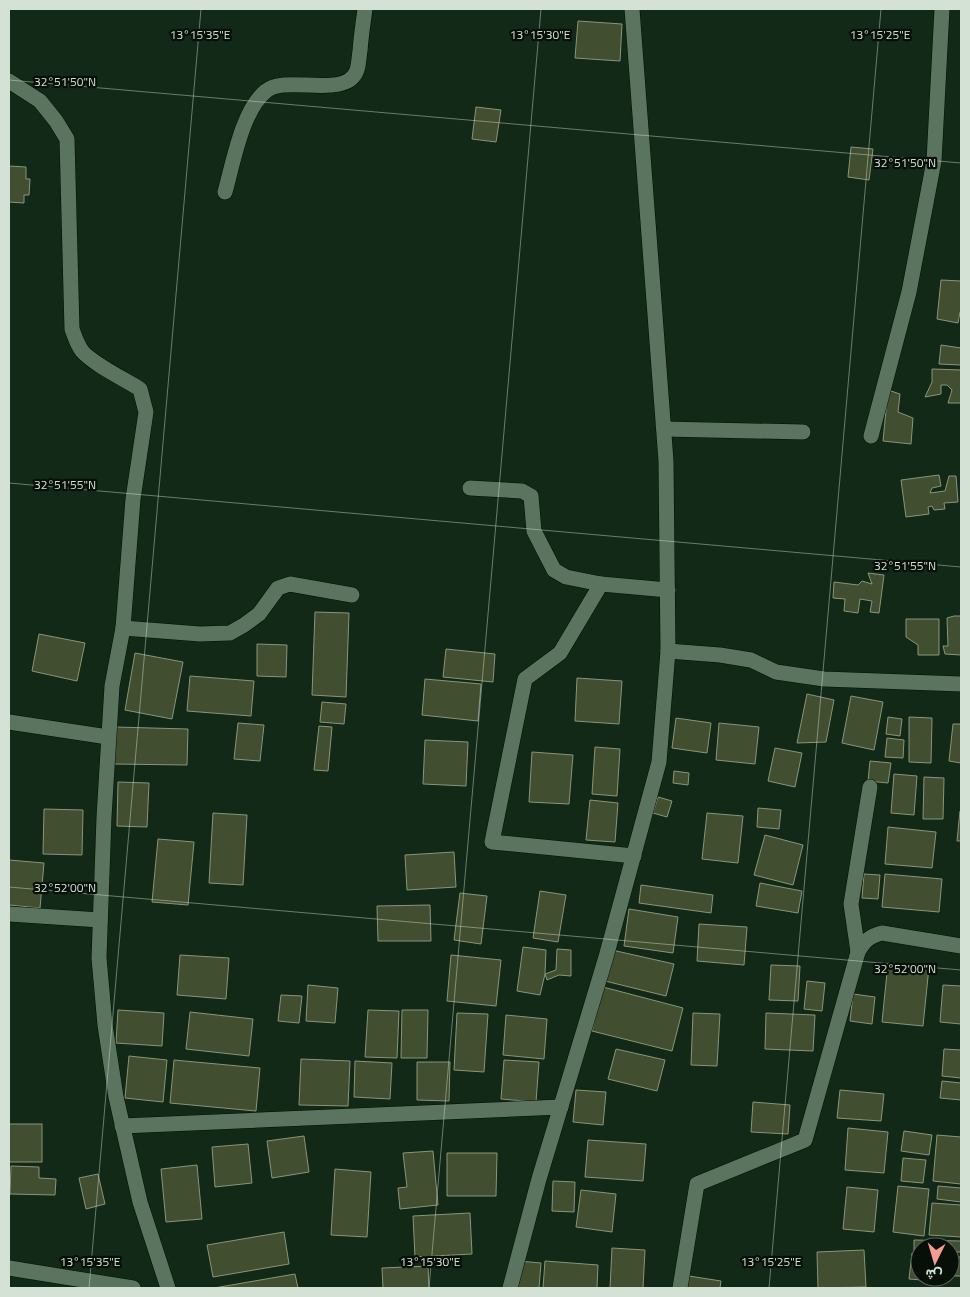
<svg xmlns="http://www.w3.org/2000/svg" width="970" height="1297" font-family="'Titillium Web',Vazirmatn,sans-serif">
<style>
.building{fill:#424e30;stroke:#899578}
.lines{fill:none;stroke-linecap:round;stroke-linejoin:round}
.street-casing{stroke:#001103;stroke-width:16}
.street{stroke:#5b745f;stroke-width:15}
.ticks{fill:none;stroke:#d4e2d6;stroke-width:1;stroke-opacity:0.45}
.ticks-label{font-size:12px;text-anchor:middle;fill:#d4e2d6;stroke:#060f08;stroke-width:4.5;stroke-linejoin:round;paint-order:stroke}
</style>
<rect width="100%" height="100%" fill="#122917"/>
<g class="building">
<path d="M578 21 622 24 620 61 575 58Z"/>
<path d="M476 107 501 110 496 142 472 139Z"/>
<path d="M851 147 873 149 869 180 848 177Z"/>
<path d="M9 166 26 167V179H30L29 195H24V203L9 202Z"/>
<path d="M941 280 961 281V312H960L958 323 937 319Z"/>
<path d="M941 345 961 348V365L939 364Z"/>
<path d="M932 369 961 370V403H948L952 390 947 385H941V394L925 397 932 382Z"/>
<path d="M888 390 900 394 898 412 913 418 911 444 883 441Z"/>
<path d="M939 475 941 486 932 488 930 493 945 491 949 476H956L958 502 944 503 945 509 934 510 932 506 928 507 929 514 906 517 901 480Z"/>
<path d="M868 573 884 575 879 613 870 612 872 601 860 599 858 613 844 611 845 599 833 598 834 582 858 585 862 581 872 584Z"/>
<path d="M315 612 349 613 346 697 312 695Z"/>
<path d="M954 616H961V655L945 654 943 646H948L947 618Z"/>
<path d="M906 619H939V655H918V645L906 637Z"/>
<path d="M39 634 85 643 77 681 32 671Z"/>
<path d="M257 644 287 645 286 677 257 676Z"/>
<path d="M446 649 495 654 493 682 443 677Z"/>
<path d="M135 653 183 662 172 719 125 710Z"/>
<path d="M190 676 254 681 251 716 187 711Z"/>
<path d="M577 678 622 681 619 724 575 721Z"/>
<path d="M425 679 481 684 478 721 422 715Z"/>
<path d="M807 694 834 700 826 742 797 743Z"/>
<path d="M851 696 883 702 874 750 842 743Z"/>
<path d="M322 702 346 704 344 724 320 722Z"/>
<path d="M888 717 902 719 900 736 886 734Z"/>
<path d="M909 717 932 718 931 763 909 762Z"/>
<path d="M676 718 711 723 707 753 672 748Z"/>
<path d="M238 723 264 725 260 761 234 759Z"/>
<path d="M719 723 759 727 755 764 716 760Z"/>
<path d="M953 724H961V763L949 761Z"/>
<path d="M319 726 332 727 328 771 314 770Z"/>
<path d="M115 727 188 729 187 765 114 764Z"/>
<path d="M887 738 904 740 903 758 885 757Z"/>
<path d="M425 740 468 742 466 786 423 784Z"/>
<path d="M595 747 620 749 617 796 592 794Z"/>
<path d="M775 748 802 753 795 787 768 781Z"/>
<path d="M532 752 573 755 569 804 529 802Z"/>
<path d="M870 761 891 763 888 783 868 781Z"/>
<path d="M674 771 689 773 688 785 673 783Z"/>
<path d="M894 774 917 776 914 815 891 813Z"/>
<path d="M924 777 944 778 943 819H923Z"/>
<path d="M118 782 149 783 147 827 117 826Z"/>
<path d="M658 797 672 801 667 817 653 813Z"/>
<path d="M590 800 618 803 615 842 586 840Z"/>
<path d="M758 808 781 810 779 829 757 827Z"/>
<path d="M44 809 83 810 82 855 43 854Z"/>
<path d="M960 811H961V841H957Z"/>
<path d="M213 813 247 815 243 885 209 883Z"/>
<path d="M707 813 743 816 738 863 702 859Z"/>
<path d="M888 827 936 832 932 868 885 864Z"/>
<path d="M765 835 803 845 793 885 754 875Z"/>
<path d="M158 839 194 842 188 905 152 902Z"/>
<path d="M454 852 456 887 407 890 405 855Z"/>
<path d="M9 860 44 863 40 908 9 905Z"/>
<path d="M864 874 880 875 878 899 862 898Z"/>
<path d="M885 874 942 879 939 912 882 907Z"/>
<path d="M760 883 802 891 798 913 756 906Z"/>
<path d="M641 885 713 895 711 913 639 903Z"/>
<path d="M540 891 566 895 558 942 533 938Z"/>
<path d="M460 893 487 896 481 944 454 940Z"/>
<path d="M430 905 431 941H378L377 906Z"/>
<path d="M629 909 678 917 673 953 624 946Z"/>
<path d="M699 924 747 927 744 965 697 961Z"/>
<path d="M523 947 546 950 545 974 540 995 517 991Z"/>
<path d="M557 949 571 950V976L559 975 547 980 545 974 556 970Z"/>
<path d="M612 950 674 964 666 996 605 981Z"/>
<path d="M180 955 229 958 226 999 177 995Z"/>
<path d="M451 955 501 960 496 1006 447 1001Z"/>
<path d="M888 963 929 967 923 1026 882 1022Z"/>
<path d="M771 965 800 966 798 1001 769 1000Z"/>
<path d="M807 981 825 983 822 1011 804 1009Z"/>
<path d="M308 985 338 988 335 1023 306 1021Z"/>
<path d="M943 985 961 986V1024L940 1022Z"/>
<path d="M603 987 683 1008 672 1051 592 1031Z"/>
<path d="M853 994 875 997 872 1024 850 1021Z"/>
<path d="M281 995 302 996 299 1023 278 1021Z"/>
<path d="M118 1010 164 1013 162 1046 116 1043Z"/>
<path d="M368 1010 399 1011 397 1058 365 1057Z"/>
<path d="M402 1010H428L427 1058H401Z"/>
<path d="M190 1012 253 1019 249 1056 186 1049Z"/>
<path d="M457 1013 488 1014 484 1072 454 1070Z"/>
<path d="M693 1013 720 1014 717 1066 691 1065Z"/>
<path d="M766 1013 815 1015 813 1051 765 1049Z"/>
<path d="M506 1015 547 1019 544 1059 503 1055Z"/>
<path d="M616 1049 665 1060 657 1091 608 1079Z"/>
<path d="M944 1049 961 1050V1078L942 1076Z"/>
<path d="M129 1056 167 1060 163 1102 125 1098Z"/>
<path d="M301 1059 350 1061 348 1106 299 1105Z"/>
<path d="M174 1060 260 1068 256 1111 170 1103Z"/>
<path d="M504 1060 539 1062 536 1102 501 1099Z"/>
<path d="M355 1061 392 1063 390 1099 354 1097Z"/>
<path d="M417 1062H450L449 1101 417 1100Z"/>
<path d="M942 1081 961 1083V1100L940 1098Z"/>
<path d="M576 1090 606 1092 603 1125 573 1122Z"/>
<path d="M840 1090 884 1094 881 1121 837 1118Z"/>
<path d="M753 1102 790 1105 788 1134 751 1132Z"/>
<rect x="9" y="1124" width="33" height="38"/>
<path d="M848 1128 888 1132 884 1173 845 1170Z"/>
<path d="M904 1131 932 1135 929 1155 901 1151Z"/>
<path d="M937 1135 961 1137V1184L933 1181Z"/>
<path d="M304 1136 309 1172 272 1178 267 1141Z"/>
<path d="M588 1140 646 1144 643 1181 585 1177Z"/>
<path d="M248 1144 252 1183 215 1187 212 1147Z"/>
<path d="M433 1151 438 1205 400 1209 398 1188 407 1187 403 1153Z"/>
<path d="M447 1153H497L496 1196H447Z"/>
<path d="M903 1158 926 1160 923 1183 901 1181Z"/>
<path d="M197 1165 202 1219 166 1222 161 1169Z"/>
<path d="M11 1166 39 1167V1178L56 1179 55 1195 10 1194Z"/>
<path d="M335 1169 371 1172 367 1237 331 1235Z"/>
<path d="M98 1174 105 1204 86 1209 79 1178Z"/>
<path d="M553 1181 575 1182 574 1212 552 1211Z"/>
<path d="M898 1186 929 1189 924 1236 893 1232Z"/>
<path d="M938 1186 961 1188V1202L937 1199Z"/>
<path d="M847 1187 878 1190 874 1232 843 1229Z"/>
<path d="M581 1190 616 1194 612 1232 576 1227Z"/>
<path d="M932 1203 961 1205V1237L929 1235Z"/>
<path d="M470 1213 472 1254 415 1257 413 1216Z"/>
<path d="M284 1232 289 1264 213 1277 207 1245Z"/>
<path d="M914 1240 961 1241V1252H950V1247H920V1251H914Z"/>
<path d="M612 1248 645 1250 643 1288H610Z"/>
<path d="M864 1250 866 1287 818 1288 817 1252Z"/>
<path d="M912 1253 920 1254V1277H948V1282L909 1279Z"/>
<rect x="954" y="1257" width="7" height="19"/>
<path d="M519 1261 541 1263 539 1288H517Z"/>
<path d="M545 1261 598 1265 597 1288H543Z"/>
<path d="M428 1266 429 1288H383L382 1268Z"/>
<path d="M295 1274 298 1288H214Z"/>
<path d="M689 1276 721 1281 720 1288H687Z"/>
</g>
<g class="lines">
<g class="street-casing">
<g id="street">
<path d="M9 81 40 101 56 121 67 139 72 329C75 337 77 344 82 351 93 364 124 379 140 389L146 412 133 499 123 628 112 686 104 817 99 958 105 1025 116 1097 140 1202 168 1288"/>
<path d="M225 192C233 164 242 110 266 91 286 74 347 100 357 70 359 64 359 56 360 51 361 37 363 23 365 9"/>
<path d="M664 429 803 432"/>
<path d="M871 436 909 292 934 161 942 9"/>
<path d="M470 488 522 491 531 496 534 531 554 570 566 577 601 584 668 590"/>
<path d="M601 584 560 653 525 679 492 842 634 856"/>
<path d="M123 628 200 634 230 633 244 625 259 614 278 588 290 584 352 595"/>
<path d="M668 651 720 655 751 660 776 672 824 679 961 684"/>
<path d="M9 722 108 737"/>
<path d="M9 914 100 920"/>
<path d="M858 952 851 904 870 787"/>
<path d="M122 1126 561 1107"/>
<path d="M9 1268 133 1288"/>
<path d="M510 1288 539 1179 606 957 659 762 668 651 666 461 632 9"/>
<path d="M680 1288 697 1184 805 1140 858 952C864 941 870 936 882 933L961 946"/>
</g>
</g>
<use href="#street" class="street"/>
</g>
<path class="ticks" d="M9 80 961 163M9 483 961 567M9 887 961 970M89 1288 201 9M429 1288 541 9M769 1288 881 9"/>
<g class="ticks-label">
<text x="200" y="39">13°15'35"E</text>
<text x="540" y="39">13°15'30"E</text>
<text x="880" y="39">13°15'25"E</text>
<text x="65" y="86">32°51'50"N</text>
<text x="905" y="167">32°51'50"N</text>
<text x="65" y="489">32°51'55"N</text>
<text x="905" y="570">32°51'55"N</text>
<text x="65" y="892">32°52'00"N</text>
<text x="905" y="973">32°52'00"N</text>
<text x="90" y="1266">13°15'35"E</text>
<text x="430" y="1266">13°15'30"E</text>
<text x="771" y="1266">13°15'25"E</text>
</g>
<rect width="970" height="1297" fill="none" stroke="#d4e2d6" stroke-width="20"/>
<g transform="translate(935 1262) rotate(185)"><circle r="24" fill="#060f08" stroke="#58635a"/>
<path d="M0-4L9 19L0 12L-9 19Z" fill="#f59c92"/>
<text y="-8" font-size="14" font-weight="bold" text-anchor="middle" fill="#d4e2d6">ش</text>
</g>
</svg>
